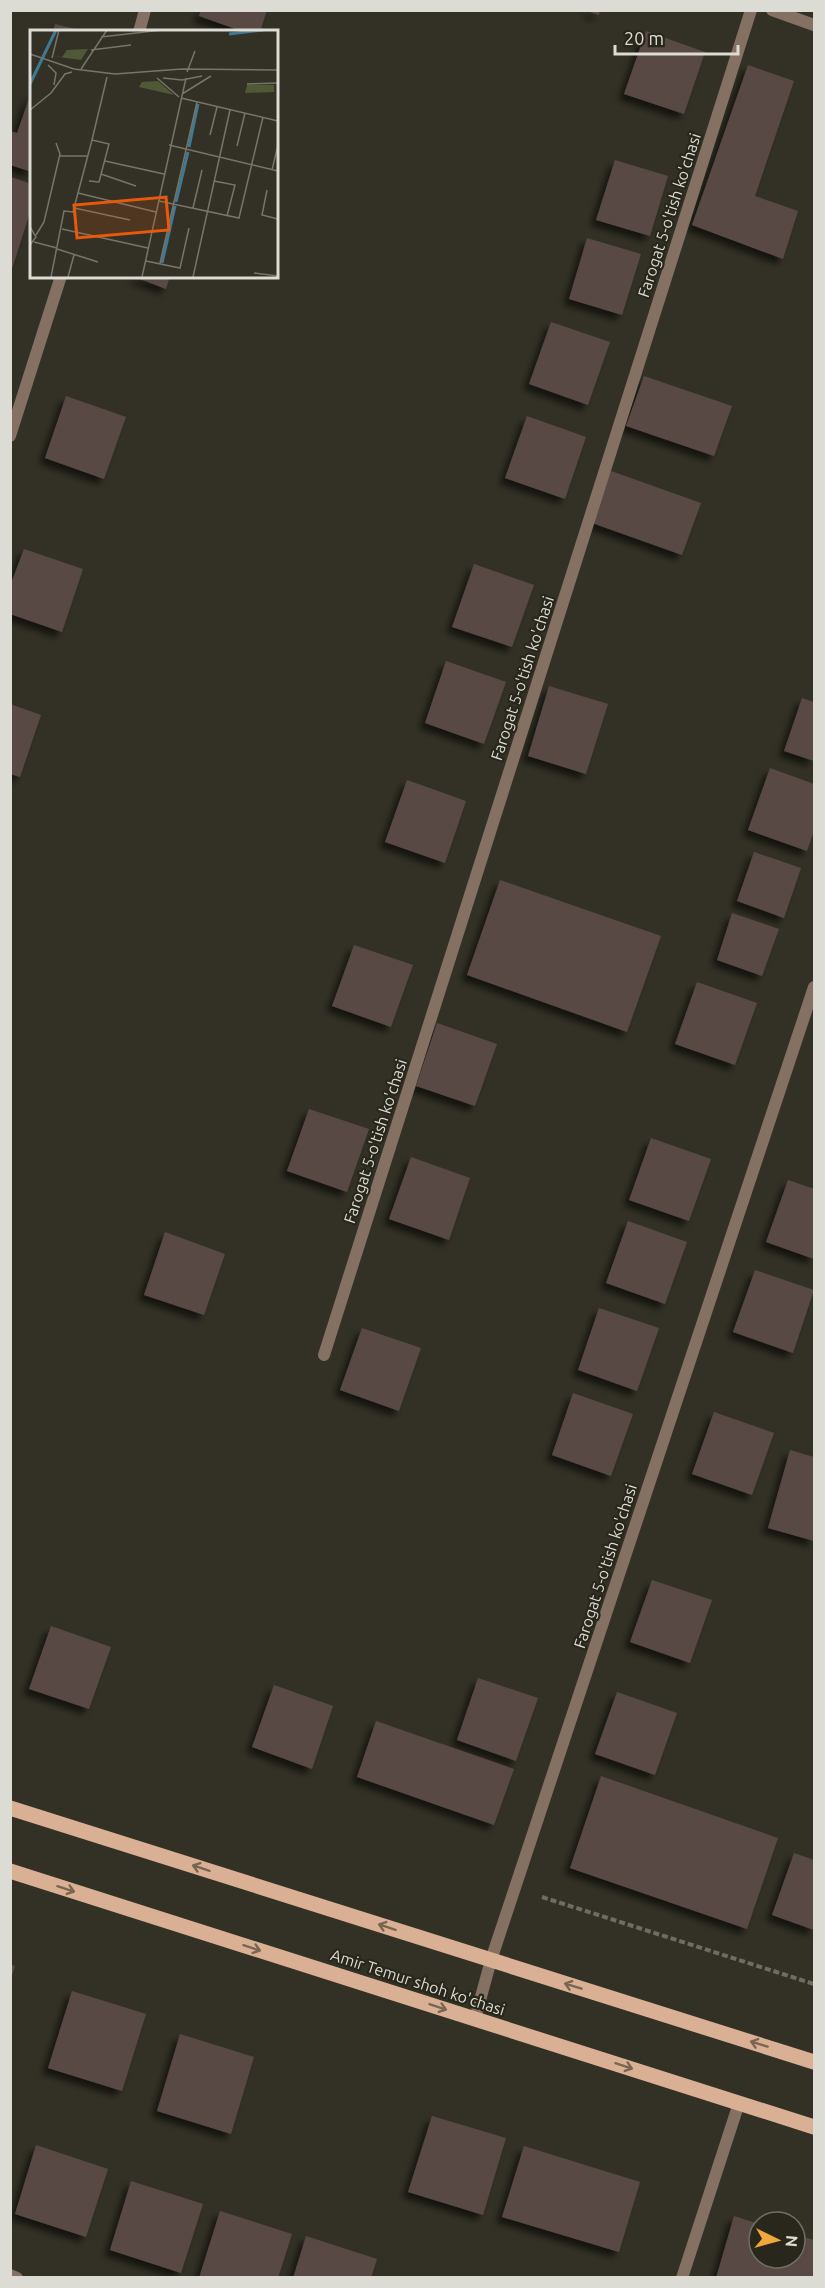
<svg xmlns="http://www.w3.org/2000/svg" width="825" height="2288" font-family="Ubuntu,sans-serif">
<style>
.building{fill:#584a45;filter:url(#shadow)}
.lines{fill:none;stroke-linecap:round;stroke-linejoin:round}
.path{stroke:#6f6d63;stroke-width:4;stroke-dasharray:6 3;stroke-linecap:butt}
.street{stroke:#857164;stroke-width:12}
.primary{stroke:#dab095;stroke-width:15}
.oneway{stroke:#796552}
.labels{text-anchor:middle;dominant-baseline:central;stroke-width:4.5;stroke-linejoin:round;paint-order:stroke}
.street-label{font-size:16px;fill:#dddcd4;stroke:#29271b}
.inset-river{fill:none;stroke:#407994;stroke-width:3}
.inset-road{fill:none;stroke:#77756b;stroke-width:1.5}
.view{fill:#e8590c;fill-opacity:0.15;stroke:#e8590c;stroke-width:3}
.inset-edge{fill:none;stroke:#dddcd4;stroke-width:3}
</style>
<defs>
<filter id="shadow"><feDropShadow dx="-5.5" dy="5.5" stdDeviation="3" flood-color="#0009"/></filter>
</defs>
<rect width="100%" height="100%" fill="#333125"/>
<g class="building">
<path d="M201 10H267L260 32H244L199 16Z"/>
<path d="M584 10H600L599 15Z"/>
<path d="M55 24 83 31V32H53Z"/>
<path d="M646 31 705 52 684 114 624 94Z"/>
<path d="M748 65 794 81 755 196 798 211 783 259 692 225Z"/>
<path d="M31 93H32V172L10 165V131L17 133Z"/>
<path d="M615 160 668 176 650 236 596 220Z"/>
<path d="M10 177 32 184V206L11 272Z"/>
<path d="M587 238 641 254 622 315 569 299Z"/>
<path d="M132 276H170L166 289Z"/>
<path d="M551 322 610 342 588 405 529 384Z"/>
<path d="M644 376 732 406 714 456 626 426Z"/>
<path d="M66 396 126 417 104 479 45 458Z"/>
<path d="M527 416 586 437 565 499 505 478Z"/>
<path d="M611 471 701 503 682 555 592 523Z"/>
<path d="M24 549 83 569 62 632 10 614V586Z"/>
<path d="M474 564 534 585 512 647 452 627Z"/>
<path d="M446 661 506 682 484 744 425 723Z"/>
<path d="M549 686 608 704 586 774 528 756Z"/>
<path d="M802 698 814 702V761L784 751Z"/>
<path d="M10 704 41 715 20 777 10 774Z"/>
<path d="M770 768 814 784V831L807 851 748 830Z"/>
<path d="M407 780 466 801 445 863 385 842Z"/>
<path d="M754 852 801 868 784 918 737 901Z"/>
<path d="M500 880 661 936 627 1032 467 975Z"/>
<path d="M732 913 779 929 762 976 717 960Z"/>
<path d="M354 945 413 965 391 1027 332 1006Z"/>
<path d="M697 982 757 1003 735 1065 675 1044Z"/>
<path d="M437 1023 497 1044 475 1106 416 1086Z"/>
<path d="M309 1109 369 1129 347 1192 287 1171Z"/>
<path d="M651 1138 711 1159 689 1221 629 1200Z"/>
<path d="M411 1157 470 1178 449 1240 389 1219Z"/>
<path d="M788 1180 814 1189V1259L766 1242Z"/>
<path d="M628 1221 687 1242 665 1304 606 1283Z"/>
<path d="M165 1232 225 1254 204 1315 144 1295Z"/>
<path d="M755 1270 814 1290 793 1353 733 1332Z"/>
<path d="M599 1308 659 1328 637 1391 578 1370Z"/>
<path d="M362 1328 421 1348 399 1411 340 1390Z"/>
<path d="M573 1393 633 1414 611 1476 552 1455Z"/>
<path d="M714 1412 774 1433 752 1495 692 1474Z"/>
<path d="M790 1450 814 1457V1541L768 1528Z"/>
<path d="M652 1580 712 1600 690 1663 630 1642Z"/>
<path d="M51 1626 111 1647 89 1709 29 1689Z"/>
<path d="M478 1678 538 1698 516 1761 457 1740Z"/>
<path d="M274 1685 333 1706 312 1769 252 1747Z"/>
<path d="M617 1692 677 1713 655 1775 595 1754Z"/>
<path d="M376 1721 514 1769 494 1825 357 1777Z"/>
<path d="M601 1776 778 1838 747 1929 570 1868Z"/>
<path d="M794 1853 814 1860V1930L772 1915Z"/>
<path d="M10 1964 15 1966 11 1979H10Z"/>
<path d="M72 1991 146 2014 122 2091 48 2068Z"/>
<path d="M180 2034 254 2057 231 2134 157 2111Z"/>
<path d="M432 2116 506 2138 483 2215 408 2192Z"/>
<path d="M36 2145 108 2169 86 2237 15 2214Z"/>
<path d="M524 2146 640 2182 619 2252 502 2217Z"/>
<path d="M131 2181 203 2204 181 2273 110 2250Z"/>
<path d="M220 2211 292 2234 278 2278H199Z"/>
<path d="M734 2216 759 2224V2258H795V2234L814 2240V2278H716Z"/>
<path d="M306 2236 377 2259 371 2278H293Z"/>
</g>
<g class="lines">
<path class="path" d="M542 1897 814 1984"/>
<g class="street">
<path d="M772 10 814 25"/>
<path d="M139 32 145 10"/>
<path d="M10 436 61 276"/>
<path d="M324 1355 751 10"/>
<path d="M475 2019 491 1960 814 987"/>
<path d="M10 2275 17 2278"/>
<path d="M682 2278 739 2103"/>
</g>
<g class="primary">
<path d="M10 1808 814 2062"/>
<path d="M10 1871 814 2127"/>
</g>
</g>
<defs><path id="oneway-shaft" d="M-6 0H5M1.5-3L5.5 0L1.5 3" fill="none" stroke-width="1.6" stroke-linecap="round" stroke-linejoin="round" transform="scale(1.5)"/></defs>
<g class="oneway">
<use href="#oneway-shaft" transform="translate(201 1868) rotate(-162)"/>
<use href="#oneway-shaft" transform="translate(66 1889) rotate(18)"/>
<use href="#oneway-shaft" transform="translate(387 1927) rotate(-162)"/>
<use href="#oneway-shaft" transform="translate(252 1948) rotate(18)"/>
<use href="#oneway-shaft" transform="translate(573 1986) rotate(-163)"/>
<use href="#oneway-shaft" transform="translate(438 2007) rotate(18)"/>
<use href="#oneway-shaft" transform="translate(759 2044) rotate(-163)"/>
<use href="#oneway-shaft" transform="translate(624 2066) rotate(18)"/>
</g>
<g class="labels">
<g class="street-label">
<text transform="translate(669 215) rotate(-72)">Farogat 5-o'tish ko'chasi</text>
<text transform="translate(522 678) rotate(-72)">Farogat 5-o'tish ko'chasi</text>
<text transform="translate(375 1141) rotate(-72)">Farogat 5-o'tish ko'chasi</text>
<text transform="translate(605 1566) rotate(-72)">Farogat 5-o'tish ko'chasi</text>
<text transform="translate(418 1982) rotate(18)">Amir Temur shoh ko'chasi</text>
</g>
</g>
<g transform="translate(30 30)">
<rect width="248" height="248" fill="#333125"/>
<path d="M58 19 51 30 21 26 32 27 37 20ZM128 51 144 65 109 57 112 52ZM217 55H244V62L215 63Z" fill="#505936"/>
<path class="inset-river" d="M199 4 233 0M0 54 26 0M159 117 168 74M146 172 158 122M132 233 145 176"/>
<path class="inset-road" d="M71 7 132 0M61 20 101 15M0 24 44 39 85 44 152 39 248 40M22 28 29 0M18 35 26 43 24 55M51 39 77 0M157 42 165 21M127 48 149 67M133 48 152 50 172 46M217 54 248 53M152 64 181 46M151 68 248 91M0 80 21 63 35 44 42 42M180 105 187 77M62 110 44 178 100 190M139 115 248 141M207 116 215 83M29 126H57M75 131 134 144M242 140 248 115M71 144 106 156M59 151 69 152 79 114 62 110 77 47M184 151 205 155 197 186M237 160 232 185 248 189M48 163 126 182M129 171 209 188 233 87M163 178 172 140M0 197 6 207 0 215M32 199 118 218M6 205 14 192 30 124 26 113M4 212 27 218M27 219 68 232M116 231 150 238 159 198M130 233 167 72M224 243 248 246M21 247 34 181 43 182 44 178M38 247 44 225M112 247 156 48M163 247 200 80"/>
<path class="view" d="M136 167 139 200 47 208 44 175Z"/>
<rect width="248" height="248" class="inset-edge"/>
</g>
<rect width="825" height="2288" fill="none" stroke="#dddcd4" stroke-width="24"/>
<g transform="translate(777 2240) rotate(95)"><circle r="28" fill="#29271b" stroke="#716f65" stroke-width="1.5"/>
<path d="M0-4.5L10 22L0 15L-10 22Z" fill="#eea83c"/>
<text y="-9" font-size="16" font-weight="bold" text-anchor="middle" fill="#dddcd4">N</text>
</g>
<path d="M615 45v9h123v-9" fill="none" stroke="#dddcd4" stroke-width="3"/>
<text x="624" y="45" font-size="18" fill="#dddcd4" stroke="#29271b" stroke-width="4.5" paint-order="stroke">20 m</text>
</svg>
